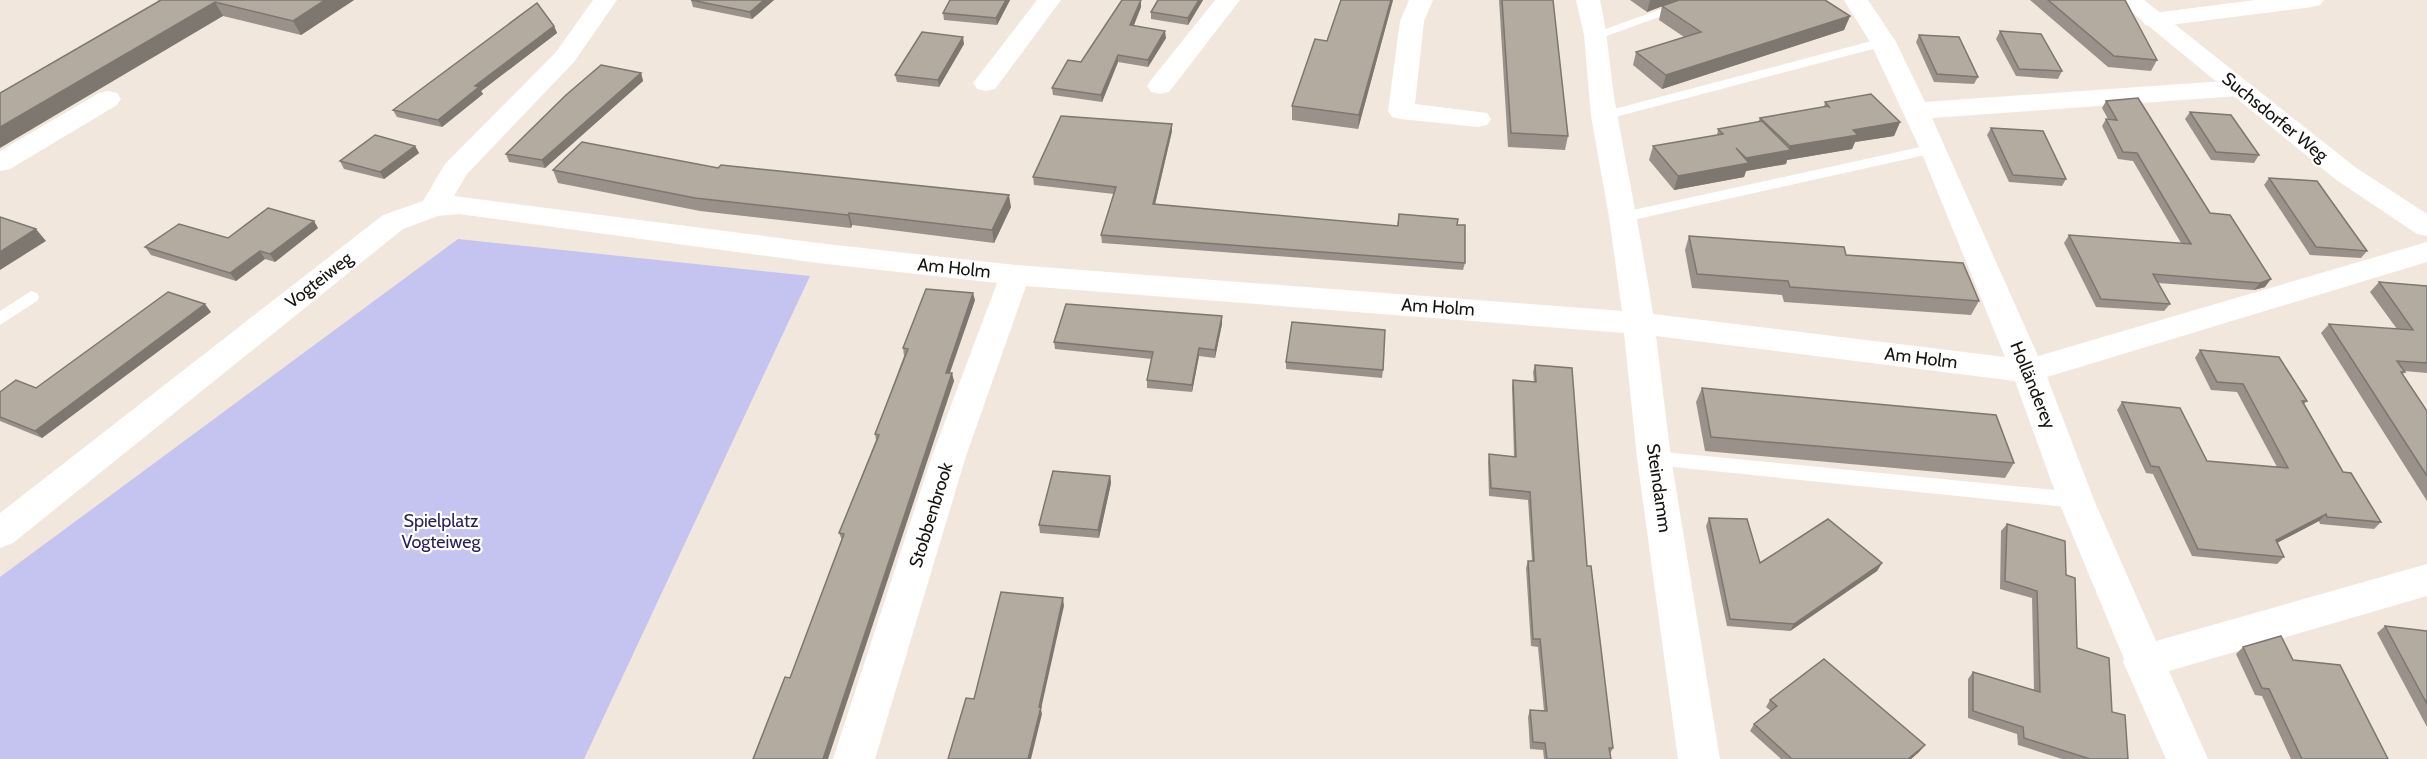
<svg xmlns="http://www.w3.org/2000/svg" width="2427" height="759" font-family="Cabin,sans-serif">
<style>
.green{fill:#c5c3f0}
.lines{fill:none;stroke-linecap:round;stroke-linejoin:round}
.service{fill:#fff;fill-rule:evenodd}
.minor{fill:#fff;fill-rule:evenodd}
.tertiary{fill:#fff;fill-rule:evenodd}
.wall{fill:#9a928a}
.shaded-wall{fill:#7d7770}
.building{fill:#b3aaa0;stroke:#7d7770;stroke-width:1.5}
.labels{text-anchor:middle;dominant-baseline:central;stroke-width:4.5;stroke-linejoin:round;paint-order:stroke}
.street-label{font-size:18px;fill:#171410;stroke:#fff}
.park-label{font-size:18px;fill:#291f56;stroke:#fff}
</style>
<rect width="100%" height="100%" fill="#f1e7dc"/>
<path class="green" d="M458 239 810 276 584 759H0V577Z"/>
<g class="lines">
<g class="service">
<path d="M1686 0H1706L1601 38H1591L1589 35Z"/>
<path d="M1883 38 1888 39V45L1604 120 1597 116 1599 113Z"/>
<path d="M1934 144 1939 146 1942 149 1939 152 1624 222 1616 217 1624 212Z"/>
<path d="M31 291 37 293 39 297 37 301 0 325V311Z"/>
<path d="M1654 451 2076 492 2083 495 2086 500 2083 505 2076 508 1654 465 1647 463 1644 458 1647 453Z"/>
</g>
<g class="minor">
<path d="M593 0H617L574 62 467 174 454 196 818 243 1015 265 1622 311 1609 217 1591 116 1584 35 1576 0H1600C1609 39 1610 79 1618 119 1630 184 1643 248 1653 314L2005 357 1920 149 1870 42 1844 0H1868L1896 42 1925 102 2238 80 2247 82 2251 88 2247 94 2238 96 1932 118 2038 356 2427 242V262L2047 377 2094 500 2156 641 2427 564V596L2169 671 2208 759H2166L2123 662 2124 659 2058 500 2015 381 1656 336 1671 458 1720 759H1678L1637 458 1624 333 1026 286 966 456 875 759H833L932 456 997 283 818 263 459 214 438 216 403 229 13 543 0 548V513L383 215 423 201 445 164 556 52Z"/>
<path d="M1037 0H1061L995 89 986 91 977 89 973 83Z"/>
<path d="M1215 0H1240L1169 92 1160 94 1151 92 1147 86 1151 80Z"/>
<path d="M1409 0H1433L1424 21 1415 104 1487 113 1491 119 1487 125 1478 127 1401 119 1392 117 1388 111 1400 21Z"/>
<path d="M2255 0H2324L2320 5 2312 7 2154 27 2145 25 2142 20 2145 15 2154 13Z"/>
<path d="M108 91 117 93 121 99 117 105 10 169 0 171V151L99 93Z"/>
</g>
<path class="tertiary" d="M2117 0H2144L2355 167 2427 214V236L2417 234 2335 179Z"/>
</g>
<g class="wall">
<path d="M157 0H354L301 35 223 16 1 94 160 1Z"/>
<path d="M691 0H774L752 19 693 7Z"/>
<path d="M1010 0 997 25 944 20 943 13Z"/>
<path d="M1158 0H1203L1188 25 1151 19V12Z"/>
<path d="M1341 0H1393L1358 129 1292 120V106L1327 41Z"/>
<path d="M1499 0H1553L1568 136 1565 150 1508 147Z"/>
<path d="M1630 0H1825L1850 16 1844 30 1662 89 1633 65 1636 52 1684 37 1659 20 1662 6 1647 12Z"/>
<path d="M2030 0H2125L2157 60 2151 71 2108 67Z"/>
<path d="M1141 7 1133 26 1166 38 1148 67 1118 62 1102 102 1053 95 1052 88Z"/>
<path d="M554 26 557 33 481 91 483 94 442 127 397 117 393 110Z"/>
<path d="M2000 31 2062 71 2058 79 2016 76 1996 39Z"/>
<path d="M1919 35 1978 77 1974 84 1934 82 1916 42Z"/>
<path d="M964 44 939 87 897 82 895 75Z"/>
<path d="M641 73 643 81 545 168 509 162 506 154Z"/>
<path d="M2106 101 2210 213 2265 287 2254 290 2158 283 2170 304 2164 311 2096 307 2064 243 2069 235 2181 243 2133 161 2118 159 2102 126 2106 119H2108L2102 108Z"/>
<path d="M1825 102 1900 122 1894 136 1855 142 1852 149 1787 160 1786 164 1746 171 1744 177 1674 190 1649 160 1653 146 1717 135 1718 129 1758 122 1760 118 1824 107Z"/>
<path d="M2190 112 2259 155 2254 163 2211 160 2185 119Z"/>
<path d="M1991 128 2066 179 2062 186 2009 182 1987 135Z"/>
<path d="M1172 131 1155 205 1397 226 1399 214 1457 225 1465 263 1463 270 1102 243 1101 235 1114 194 1034 185 1033 177Z"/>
<path d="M415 146 419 153 384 179 344 169 340 161Z"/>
<path d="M718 168 1011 207 994 243 852 225 851 228 700 211 558 183 553 170Z"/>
<path d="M2269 178 2367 251 2361 258 2310 255 2264 185Z"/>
<path d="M318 228 275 262 265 259 236 281 151 255 145 247Z"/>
<path d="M1689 236 1846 255 1979 301 1971 315 1784 302 1782 295 1692 288 1685 250Z"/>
<path d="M2379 282 2427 286V373L2404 371 2403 375 2427 411V501L2321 333 2329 324 2397 329 2370 292Z"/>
<path d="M975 300 950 373 954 381 790 678 842 540 839 533 876 440 875 434 904 356 903 348Z"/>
<path d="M211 312 42 438 0 421V392L36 388Z"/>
<path d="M1222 324 1215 358 1199 356 1192 392 1147 388V380L1152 359 1055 349 1054 342Z"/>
<path d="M2200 350 2307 401 2304 404 2343 472 2381 522 2374 529 2320 524 2319 521 2277 543 2284 557 2277 564 2192 556 2153 474 2146 473 2117 410 2122 402 2207 461 2277 467 2237 392 2211 390 2195 358Z"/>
<path d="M1286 362 1383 370 1382 378 1286 369Z"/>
<path d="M1535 365 1587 566 1613 748 1610 754 1611 759H1544L1543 750 1530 749 1528 717 1530 710 1544 711 1538 647 1531 646 1526 568 1528 561H1532L1528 500 1489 496 1488 462 1489 454 1514 457 1512 387 1513 380 1534 382 1533 372Z"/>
<path d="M1702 388 2014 463 2005 478 1705 451 1696 402Z"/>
<path d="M1110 476 1111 483 1099 538 1040 533 1039 525Z"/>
<path d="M1709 518 1760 563H1882L1877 571 1790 631 1727 626 1706 526Z"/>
<path d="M2007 524 2066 575 2077 648 2112 712 2128 759H2062L2018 745 2017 734 1968 718V679L1973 672 2034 690 2032 598 2000 589 2001 531Z"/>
<path d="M2385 626 2427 631V727L2377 633Z"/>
<path d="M2243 647 2293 660 2388 759H2291L2262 696 2255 695 2236 654Z"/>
<path d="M1770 700 1925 745 1919 752 1911 759H1781L1750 731 1754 724 1771 711 1766 707Z"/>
</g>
<g class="shaded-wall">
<path d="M325 0H354L301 35 293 21Z"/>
<path d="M764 0H774L752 19 750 12Z"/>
<path d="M1006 0H1010L997 25 996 18Z"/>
<path d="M1141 0V7L1131 33 1130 25Z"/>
<path d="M1199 0H1203L1188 25V18Z"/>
<path d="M1391 0H1393L1358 129 1359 115Z"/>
<path d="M1650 0H1679L1647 12Z"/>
<path d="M215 2 223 16 0 148V127Z"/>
<path d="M1850 16 1844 30 1662 89 1666 75Z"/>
<path d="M554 26 557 33 481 91 483 94 442 127 438 120 475 86Z"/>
<path d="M1165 31 1166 38 1148 67V60Z"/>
<path d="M963 37 964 44 939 87 938 80Z"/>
<path d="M1118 55V62L1102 102 1101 95Z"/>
<path d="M641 73 643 81 545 168 542 160Z"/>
<path d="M1900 122 1894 136 1855 142 1852 149 1787 160 1786 164 1746 171 1744 177 1674 190 1678 176 1744 164 1746 158 1788 151 1790 146 1853 130Z"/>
<path d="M1172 124V131L1153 212V204Z"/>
<path d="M415 146 419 153 384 179 380 172Z"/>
<path d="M1009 195 1011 207 994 243 992 230Z"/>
<path d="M849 213 852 225 851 228 848 215Z"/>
<path d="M314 221 318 228 275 262 270 254Z"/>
<path d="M36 229 46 241 0 270V252Z"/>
<path d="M260 251 265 259 236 281 230 273Z"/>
<path d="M2271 279 2265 287 2254 290 2260 283Z"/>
<path d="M973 293 975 300 947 380 946 373Z"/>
<path d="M205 304 211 312 42 438 35 431Z"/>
<path d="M1222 316V324L1215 358V350Z"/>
<path d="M1199 348V356L1192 392V385Z"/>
<path d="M952 373 954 381 828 759H823Z"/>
<path d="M1110 476 1111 483 1099 538 1098 530Z"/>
<path d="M2326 514 2319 521 2269 547 2276 540Z"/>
<path d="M1882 563 1877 571 1790 631 1794 624Z"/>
<path d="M1063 598 1064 606 1041 709 1042 714 1031 759H1028Z"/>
<path d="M1925 745 1919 752 1911 759H1908Z"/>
</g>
<g class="building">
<path d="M161 0H325L293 21 215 2 0 127V93Z"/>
<path d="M691 0H764L750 12Z"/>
<path d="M950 0H1006L996 18 943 13Z"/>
<path d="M1122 0H1141L1130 25 1165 31 1148 60 1118 55 1101 95 1052 88 1068 60 1081 62Z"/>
<path d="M1158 0H1199L1188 18 1151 12Z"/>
<path d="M1341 0H1391L1359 115 1292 106 1315 39 1327 41Z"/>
<path d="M1502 0H1553L1568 136 1511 133Z"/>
<path d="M1679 0H1825L1850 16 1666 75 1636 52 1701 32 1662 6Z"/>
<path d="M2048 0H2125L2157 60 2114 56Z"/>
<path d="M537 3 554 26 475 86 479 87 438 120 393 110Z"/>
<path d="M2000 31 2041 34 2062 71 2019 69Z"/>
<path d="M922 32 963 37 938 80 895 75Z"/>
<path d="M1919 35 1959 37 1978 77 1937 74Z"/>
<path d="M601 65 641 73 542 160 506 154 566 95Z"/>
<path d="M1871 94 1900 122 1853 130 1858 135 1790 146 1760 118 1828 106 1830 108 1825 102Z"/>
<path d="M2138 98 2210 213 2230 215 2271 279 2260 283 2153 274 2170 304 2101 299 2069 235 2191 244 2137 153 2123 152 2106 119 2117 120 2106 101Z"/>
<path d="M2190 112 2231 115 2259 155 2216 152Z"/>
<path d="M1061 116 1172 124 1153 204 1398 226 1399 214 1458 219 1457 225H1465V263L1101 235 1116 187 1033 177Z"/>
<path d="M1762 121 1791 150 1746 158 1736 148 1749 163 1678 176 1653 146 1723 134 1718 129Z"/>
<path d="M1991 128 2043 131 2066 179 2013 175Z"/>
<path d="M375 135 415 146 380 172 340 161Z"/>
<path d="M582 142 718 168 721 165 1009 195 992 230 849 213 848 215 695 198 553 170Z"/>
<path d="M2269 178 2317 181 2367 251 2316 247Z"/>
<path d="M268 208 314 221 270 254 260 251 230 273 145 247 179 224 228 238Z"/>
<path d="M0 217 36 229 0 252Z"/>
<path d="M1689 236 1844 247 1846 255 1963 263 1979 301 1790 287 1788 281 1697 274Z"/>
<path d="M2379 282 2427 286V363L2397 361 2405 372H2401L2427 411V476L2329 324 2413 330Z"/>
<path d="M926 289 973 293 946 373H952L823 759H753L785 677 790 678 844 534 839 533 879 435 875 434 908 349 903 348Z"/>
<path d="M168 292 205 304 35 431 0 417V392L16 380 36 388Z"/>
<path d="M1066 304 1222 316 1215 350 1199 348 1192 385 1147 380 1153 352 1054 342Z"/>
<path d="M1292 322 1385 330 1383 370 1286 362Z"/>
<path d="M2200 350 2279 357 2307 401H2302L2343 472 2351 473 2381 522 2327 517 2326 514 2276 540 2284 557 2198 549 2159 467 2151 466 2122 402 2180 408 2207 461 2288 468 2243 384 2217 382Z"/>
<path d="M1535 365 1572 368 1587 566H1591L1613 748H1609L1611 759H1547L1545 743 1533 742 1530 710 1547 711 1540 639H1533L1528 561H1534L1530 492 1491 488 1489 454 1516 457 1513 380 1536 382Z"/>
<path d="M1702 388 1996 415 2014 463 1711 437Z"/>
<path d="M1053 471 1110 476 1098 530 1039 525Z"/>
<path d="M1709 518 1747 519 1760 563 1828 519 1882 563 1794 624 1730 619Z"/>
<path d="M2007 524 2065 541 2066 575 2075 578 2077 648 2109 658 2112 712 2125 715 2128 759H2090L2024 738 2023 727 1973 711V672L2040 692 2037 591 2005 581Z"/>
<path d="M1001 592 1063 598 1039 707H1041L1028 759H948L966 698 974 699Z"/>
<path d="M2385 626 2427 631V704Z"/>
<path d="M2281 636 2293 660 2340 665 2388 759H2302L2269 689 2262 688 2243 647Z"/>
<path d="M1824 659 1925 745 1908 759H1792L1754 724 1777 706 1770 700Z"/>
</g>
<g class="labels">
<g class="street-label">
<text transform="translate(2275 117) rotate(39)">Suchsdorfer Weg</text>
<text transform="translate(954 268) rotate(6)">Am Holm</text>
<text transform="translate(319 280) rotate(-38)">Vogteiweg</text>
<text transform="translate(1438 307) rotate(4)">Am Holm</text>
<text transform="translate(1921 358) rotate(7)">Am Holm</text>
<text transform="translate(2033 385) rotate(68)">Holländerey</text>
<text transform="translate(1659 488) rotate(82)">Steindamm</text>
<text transform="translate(931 515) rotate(-73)">Stobbenbrook</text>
</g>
<g class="park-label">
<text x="441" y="521">Spielplatz<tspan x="441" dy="21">Vogteiweg</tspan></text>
</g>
</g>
</svg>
